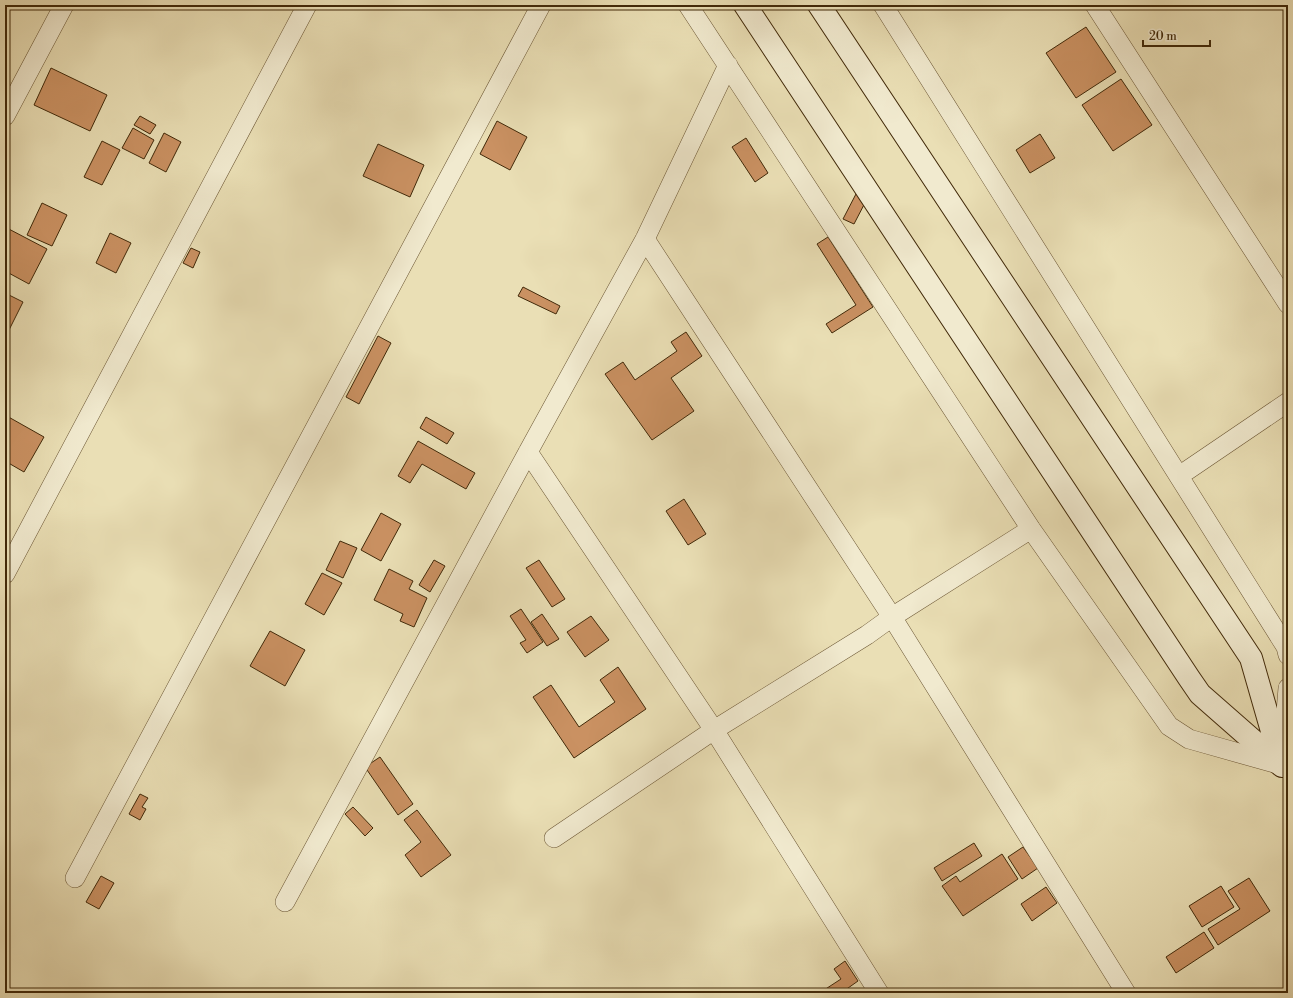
<svg xmlns="http://www.w3.org/2000/svg" width="1293" height="998" font-family="'Libre Bodoni',serif">
<style>
.building{fill:#ca9162;stroke:#412909}
.lines{fill:none;stroke-linecap:round;stroke-linejoin:round}
.street-casing{stroke:#6b5634;stroke-width:20}
.secondary-casing{stroke:#412909;stroke-width:24}
.street{stroke:#f1eacf;stroke-width:19}
.secondary{stroke:#f1eacf;stroke-width:22}
</style>
<rect width="100%" height="100%" fill="#eadfb5"/>
<filter id="stains"><feTurbulence type="fractalNoise" baseFrequency=".005" numOctaves="4"/><feColorMatrix values="0 0 0 0 .2 0 0 0 0 .09 0 0 0 0 .02 0 0 0 .5 -.17"/></filter>
<radialGradient id="worn" r=".72"><stop offset=".6" stop-color="#630" stop-opacity="0"/><stop offset="1" stop-color="#630" stop-opacity=".3"/></radialGradient>
<path class="building" d="M 1086,27 L 1116,72 L 1076,98 L 1046,53 Z
M 51,68 L 107,95 L 90,131 L 34,105 Z
M 1121,79 L 1152,125 L 1113,151 L 1082,105 Z
M 140,116 L 156,125 L 150,134 L 134,125 Z
M 497,121 L 527,137 L 510,170 L 480,154 Z
M 133,128 L 154,140 L 144,159 L 122,148 Z
M 164,133 L 181,142 L 166,172 L 149,163 Z
M 1040,134 L 1055,158 L 1030,173 L 1016,150 Z
M 746,138 L 768,173 L 755,182 L 732,147 Z
M 102,141 L 120,150 L 102,185 L 84,177 Z
M 378,144 L 424,165 L 410,197 L 363,176 Z
M 857,192 L 868,197 L 854,224 L 843,219 Z
M 42,203 L 67,215 L 52,246 L 27,235 Z
M 5,227 L 47,249 L 29,284 L 5,271 Z
M 110,233 L 131,243 L 116,273 L 96,263 Z
M 828,237 L 873,307 L 832,333 L 826,324 L 856,305 L 817,244 Z
M 191,248 L 200,252 L 193,268 L 183,263 Z
M 523,287 L 560,306 L 556,314 L 518,296 Z
M 5,293 L 23,302 L 5,338 Z
M 686,332 L 702,356 L 671,378 L 694,411 L 652,440 L 605,374 L 623,362 L 635,380 L 677,351 L 671,342 Z
M 378,336 L 391,343 L 359,404 L 346,397 Z
M 5,415 L 44,437 L 24,472 L 5,461 Z
M 426,417 L 454,433 L 447,444 L 420,428 Z
M 418,441 L 475,473 L 466,489 L 422,464 L 410,483 L 398,476 Z
M 684,499 L 706,534 L 688,545 L 666,511 Z
M 381,513 L 401,524 L 381,561 L 361,550 Z
M 340,541 L 357,548 L 343,578 L 326,570 Z
M 434,560 L 445,566 L 430,592 L 419,585 Z
M 539,560 L 565,599 L 552,607 L 526,568 Z
M 389,569 L 413,581 L 409,589 L 427,598 L 414,627 L 400,621 L 403,614 L 374,600 Z
M 322,573 L 342,583 L 324,615 L 305,604 Z
M 521,609 L 543,642 L 527,653 L 520,643 L 526,640 L 510,616 Z
M 542,614 L 559,639 L 547,646 L 531,622 Z
M 591,616 L 609,640 L 585,657 L 567,632 Z
M 270,631 L 305,650 L 285,686 L 250,666 Z
M 618,667 L 646,709 L 574,758 L 533,697 L 551,685 L 579,727 L 615,702 L 600,680 Z
M 380,757 L 413,804 L 398,815 L 365,767 Z
M 140,794 L 148,798 L 142,807 L 146,809 L 140,820 L 129,814 Z
M 353,807 L 373,828 L 365,836 L 345,814 Z
M 417,810 L 451,855 L 421,877 L 405,855 L 421,842 L 404,820 Z
M 974,843 L 982,856 L 942,881 L 934,868 Z
M 1023,847 L 1038,868 L 1022,879 L 1008,857 Z
M 1002,854 L 1018,879 L 963,916 L 942,886 L 956,876 L 960,882 Z
M 101,876 L 114,883 L 99,909 L 86,902 Z
M 1249,878 L 1270,911 L 1218,945 L 1208,929 L 1240,909 L 1228,891 Z
M 1221,886 L 1234,907 L 1202,927 L 1189,906 Z
M 1046,887 L 1057,903 L 1032,921 L 1021,904 Z
M 1204,932 L 1214,948 L 1176,973 L 1166,957 Z
M 845,961 L 858,981 L 841,993 L 822,993 L 821,992 L 841,979 L 834,969 Z"/>
<g class="lines">
<defs>
<path id="street" d="M 688,5 L 1031,529 L 1169,726 L 1189,739 L 1281,765
M 883,5 L 1286,647 L 1288,655
M 1095,5 L 1288,304
M 5,116 L 64,5
M 645,239 L 892,617 L 1126,993
M 528,452 L 714,730 L 879,993
M 1179,476 L 1288,402
M 5,574 L 307,5
M 1282,760 L 1288,688
M 554,838 L 714,730 L 867,635 L 892,617 L 1031,529
M 75,878 L 541,5
M 285,902 L 528,452 L 645,239 L 728,65"/>
<path id="secondary" d="M 745,5 L 1189,678 L 1200,694 L 1282,766
M 819,5 L 1251,658 L 1282,766"/>
</defs>
<use href="#street" class="street-casing"/>
<use href="#secondary" class="secondary-casing"/>
<use href="#street" class="street"/>
<use href="#secondary" class="secondary"/>
</g>
<rect width="1293" height="998" fill="none" stroke="#eadfb5" stroke-width="20"/>
<rect x="6" y="6" width="1281" height="986" fill="none" stroke="#412909" stroke-width="2"/>
<rect x="10" y="10" width="1273" height="978" fill="none" stroke="#412909"/>
<path d="M1143 40v6h67v-6" fill="none" stroke="#412909" stroke-width="2"/>
<text x="1149" y="40" font-size="12" fill="#412909" stroke="#f1eacf" stroke-width="3" paint-order="stroke">20 m</text>
<rect width="100%" height="100%" filter="url(#stains)"/>
<rect width="100%" height="100%" fill="url(#worn)"/>
</svg>
